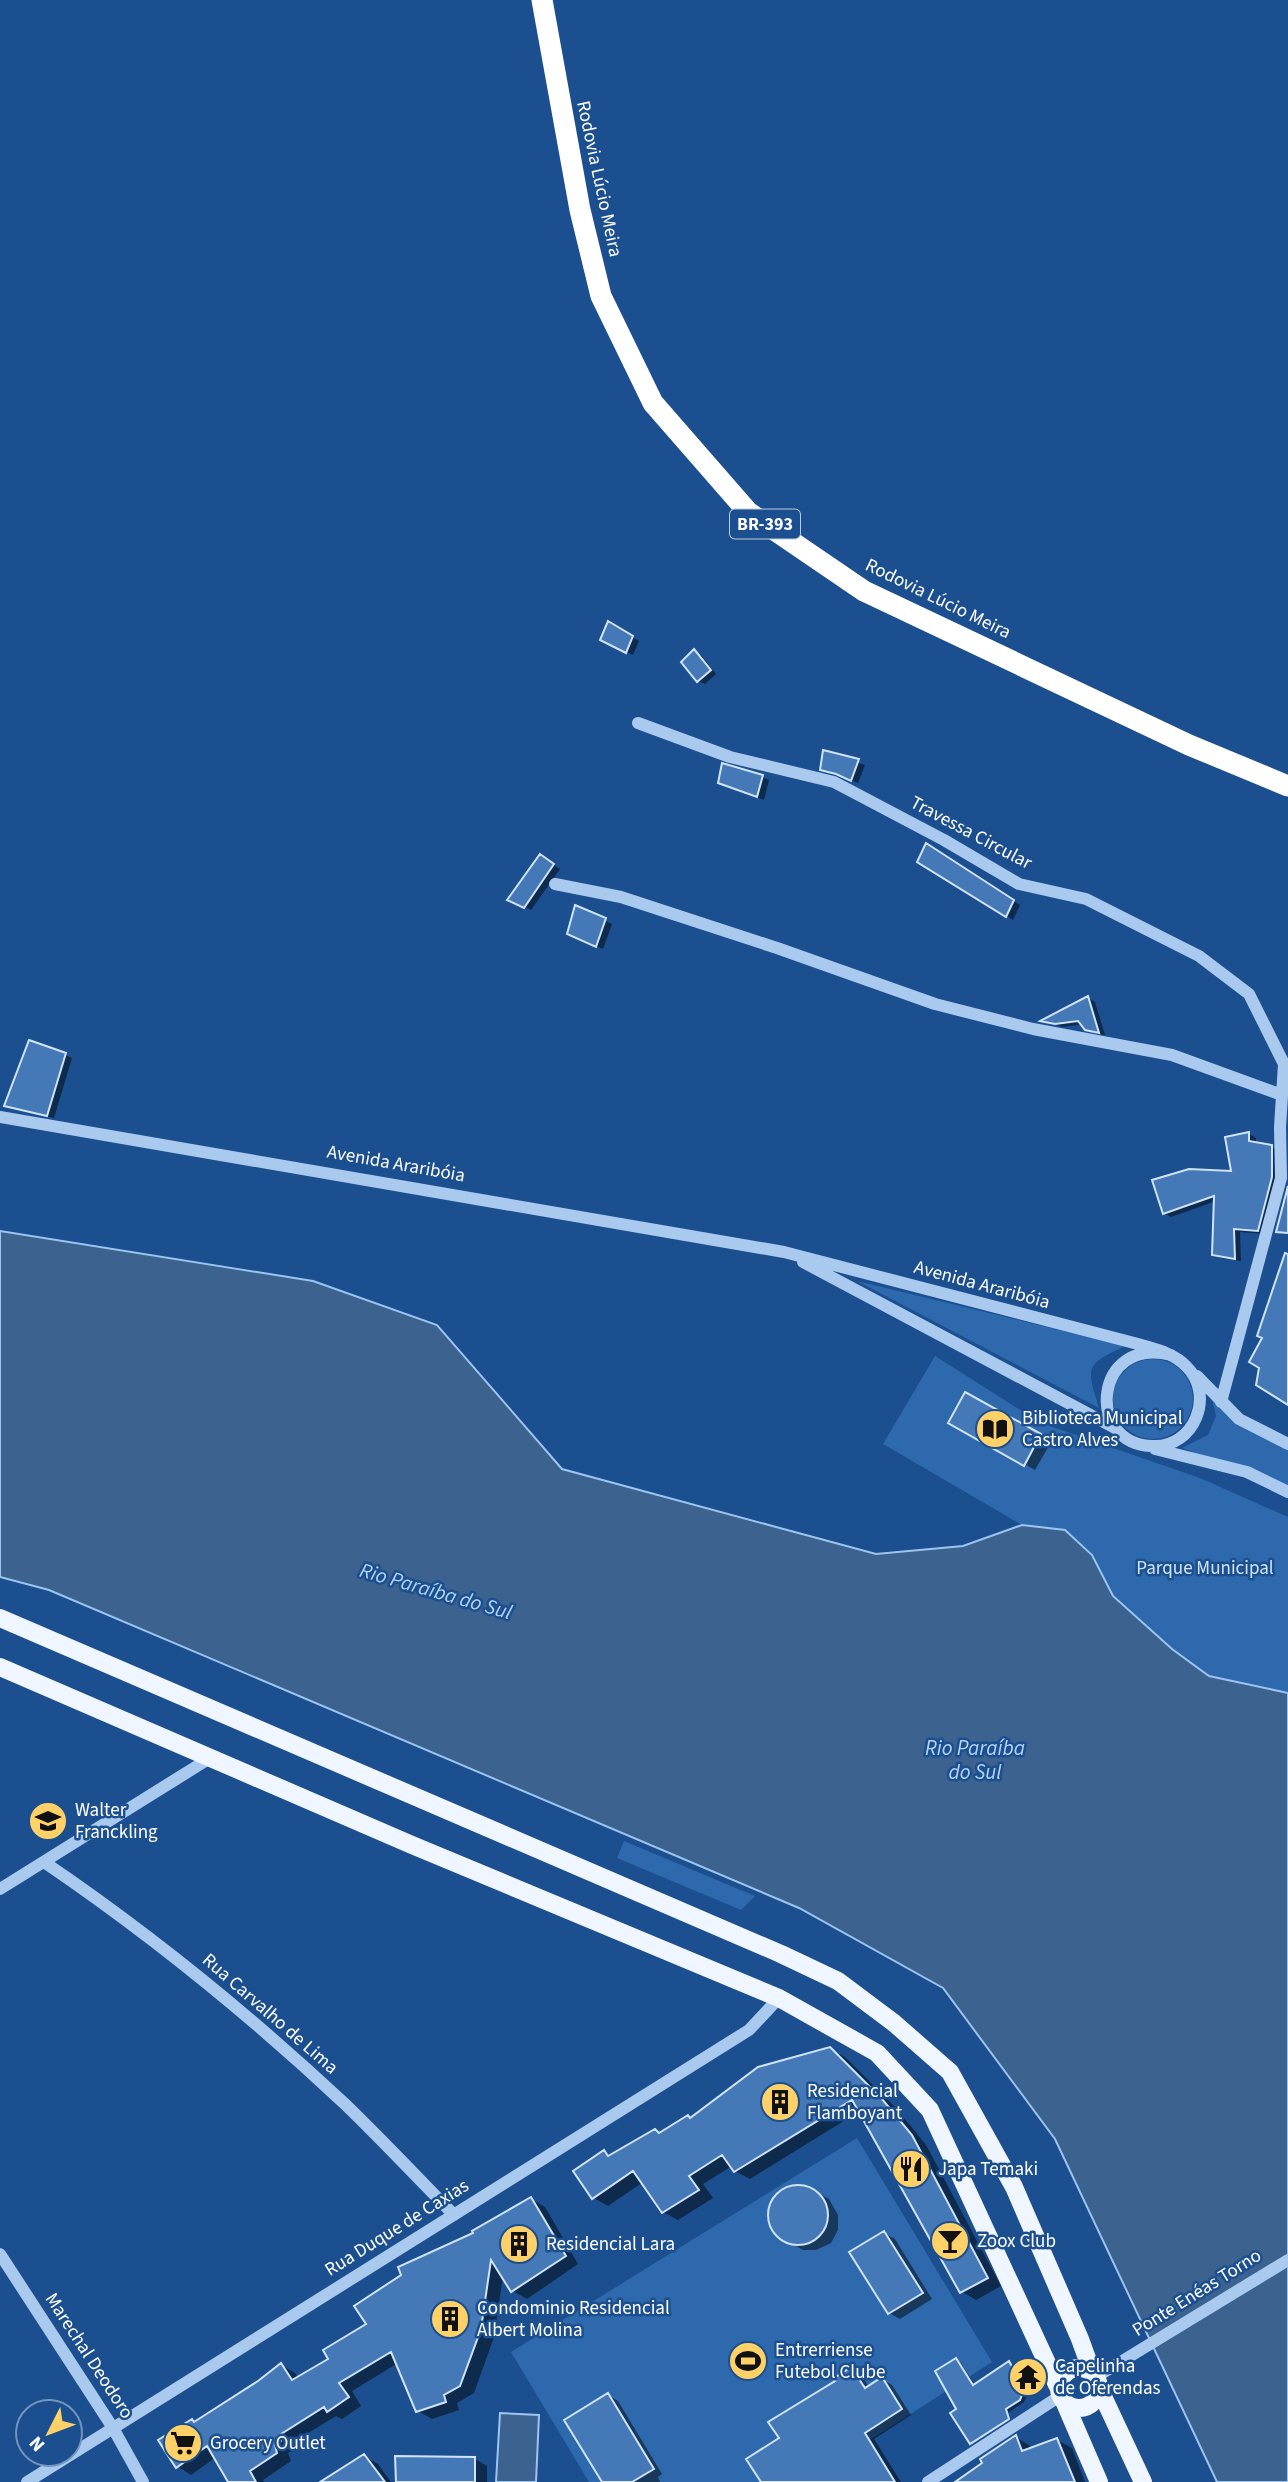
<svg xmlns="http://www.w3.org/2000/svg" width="1288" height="2482" font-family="'Source Sans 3',sans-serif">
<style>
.green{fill:#2e69ad}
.water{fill:#3c6290;stroke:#9cc4f0;stroke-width:2}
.shadow{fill:#0007}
.building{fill:#4478b7;stroke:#cfe3fa;stroke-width:2}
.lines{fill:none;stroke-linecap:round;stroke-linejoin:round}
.minor{stroke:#a9c9ee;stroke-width:12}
.major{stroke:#f0f6ff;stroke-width:18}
.highway{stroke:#fff;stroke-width:21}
.labels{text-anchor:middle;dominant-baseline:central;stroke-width:5;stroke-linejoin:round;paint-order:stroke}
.shield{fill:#1b4f8f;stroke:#bbcadd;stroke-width:2}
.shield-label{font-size:18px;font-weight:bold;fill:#fff}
.street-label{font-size:19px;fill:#fff;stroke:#1b4f8f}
.poi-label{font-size:19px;fill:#fff;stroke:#1b4f8f;text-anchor:start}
.park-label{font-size:19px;fill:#cfe3fa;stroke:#1b4f8f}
.water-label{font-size:21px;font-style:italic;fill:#b5d3f5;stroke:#1b4f8f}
</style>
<rect width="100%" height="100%" fill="#1b4f8f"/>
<path class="green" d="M 857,1281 L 1125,1346 C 1085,1365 1086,1366 1099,1408 Z
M 935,1356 L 1041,1423 L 1200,1478 L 1288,1517 L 1288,1693 L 1209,1676 L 1172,1649 L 1113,1596 L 1092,1555 L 1065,1530 L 1022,1525 L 883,1444 Z
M1113 1399a40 40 0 1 1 80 0a40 40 0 1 1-80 0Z
M 1211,1395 L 1288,1448 L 1288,1487 L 1182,1448 L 1208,1435 L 1216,1416 Z
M 624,1841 L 755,1896 L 741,1910 L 617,1858 Z
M 857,2138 L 992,2362 L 804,2482 L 589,2482 L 511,2352 Z"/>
<path class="water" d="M 0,1231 L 313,1281 L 437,1325 L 562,1469 L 876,1554 L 963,1546 L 1022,1525 L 1065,1530 L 1092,1555 L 1113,1596 L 1172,1649 L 1209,1676 L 1288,1693 L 1288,2482 L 1217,2482 L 1055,2139 L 943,1988 L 799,1908 L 49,1590 L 0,1577 Z
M 500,2413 L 539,2415 L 536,2482 L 496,2482 Z"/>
<path class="shadow" d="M 609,624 L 639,641 L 633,655 L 609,643 Z
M 694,651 L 701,655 L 716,674 L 705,684 L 698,681 Z
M 824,752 L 865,765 L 858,783 L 821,769 Z
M 762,777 L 769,780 L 764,800 L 727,786 Z
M 927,846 L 1020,905 L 1013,920 L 919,861 Z
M 547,860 L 560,869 L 531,910 L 510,899 Z
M 576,907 L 612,924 L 603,949 L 576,937 Z
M 1088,998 L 1095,1002 L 1105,1035 L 1094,1033 L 1083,1024 L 1063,1027 L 1043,1021 Z
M 65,1055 L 72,1058 L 54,1118 L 13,1109 L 7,1105 Z
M 1249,1134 L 1256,1138 L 1256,1144 L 1271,1147 L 1278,1151 L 1279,1181 L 1265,1234 L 1240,1232 L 1241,1261 L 1221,1258 L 1214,1254 L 1216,1201 L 1171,1217 L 1164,1213 L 1233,1173 Z
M 966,1394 L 1051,1442 L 1035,1470 L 951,1423 Z
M 830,2049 L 845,2057 L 897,2109 L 926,2145 L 1001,2286 L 976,2300 L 961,2291 L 860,2111 L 750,2179 L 735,2171 L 732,2166 L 703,2184 L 713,2198 L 678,2220 L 663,2212 L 643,2182 L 608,2206 L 594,2198 L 604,2152 L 612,2156 L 661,2134 L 688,2117 L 692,2119 Z
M 790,2186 L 805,2186 L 829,2199 L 838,2215 L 838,2230 L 831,2243 L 816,2250 L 803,2250 L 777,2235 L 771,2222 L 770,2207 L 778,2193 Z
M 531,2199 L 545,2207 L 578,2264 L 527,2299 L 513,2291 L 503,2276 L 494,2337 L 474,2393 L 457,2403 L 459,2410 L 432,2419 L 418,2411 L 398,2363 L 352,2391 L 361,2406 L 342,2419 L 336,2416 L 290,2444 L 294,2449 L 288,2453 L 291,2461 L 263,2480 L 264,2482 L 227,2482 L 229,2481 L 216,2457 L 191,2475 L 177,2466 L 192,2421 L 196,2423 L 259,2382 L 281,2365 L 295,2373 L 298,2378 L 331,2359 L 476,2234 Z
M 884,2233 L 895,2239 L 932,2299 L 900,2319 L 889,2313 Z
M 957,2360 L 961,2363 L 975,2385 L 1009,2363 L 1014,2365 L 1029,2392 L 1024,2402 L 971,2438 L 959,2409 Z
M 851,2370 L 862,2376 L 869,2387 L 882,2379 L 892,2385 L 911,2415 L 874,2439 L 901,2482 L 763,2482 L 781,2438 Z
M 608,2395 L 618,2401 L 662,2474 L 658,2477 L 660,2482 L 604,2482 Z
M 1016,2437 L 1030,2446 L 1031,2449 L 1057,2440 L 1072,2448 L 1085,2482 L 959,2482 Z
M 364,2456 L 378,2464 L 391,2482 L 324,2482 Z
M 475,2459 L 487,2466 L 487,2482 L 398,2482 Z"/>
<path class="building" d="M 608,621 L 633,636 L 626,653 L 600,640 Z
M 694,649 L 711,670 L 697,682 L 681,662 Z
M 823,750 L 859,759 L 851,781 L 836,774 L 820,770 Z
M 722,763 L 763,775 L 757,797 L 718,783 Z
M 926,843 L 1014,900 L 1006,917 L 917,862 Z
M 540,854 L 554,864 L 524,908 L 507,900 Z
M 575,905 L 606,918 L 596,947 L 567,934 Z
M 1088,996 L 1099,1033 L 1085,1030 L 1078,1021 L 1055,1024 L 1040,1021 Z
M 29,1040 L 66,1053 L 47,1116 L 4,1106 Z
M 1249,1132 L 1249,1141 L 1272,1145 L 1272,1177 L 1258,1231 L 1234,1229 L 1235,1259 L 1212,1255 L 1214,1196 L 1163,1214 L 1152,1180 L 1189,1169 L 1231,1171 L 1225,1137 Z
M 1288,1186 L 1288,1233 L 1276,1232 Z
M 1285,1253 L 1288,1254 L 1288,1405 L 1256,1385 L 1259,1368 L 1249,1362 L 1262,1338 L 1257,1336 Z
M 965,1392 L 1041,1434 L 1024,1466 L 948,1423 Z
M 830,2047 L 882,2099 L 912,2135 L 988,2278 L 960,2293 L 852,2100 L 734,2172 L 722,2155 L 689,2176 L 699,2190 L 662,2213 L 633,2171 L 592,2199 L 573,2171 L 604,2150 L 608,2156 L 655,2129 L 659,2133 L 688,2115 L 690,2118 L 758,2067 Z
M768 2215a30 30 0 1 1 60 0a30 30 0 1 1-60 0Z
M 531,2197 L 566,2256 L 511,2292 L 491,2260 L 481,2329 L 460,2386 L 444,2395 L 446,2402 L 416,2412 L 391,2352 L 339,2383 L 349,2397 L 327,2412 L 324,2407 L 278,2436 L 281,2441 L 275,2445 L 277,2453 L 250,2471 L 256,2482 L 228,2482 L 207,2446 L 176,2468 L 158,2440 L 192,2419 L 194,2422 L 258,2381 L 281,2363 L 292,2380 L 328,2359 L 323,2350 L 366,2324 L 354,2306 L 401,2275 L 398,2267 L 473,2233 L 472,2231 Z
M 884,2231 L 923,2293 L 888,2314 L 849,2252 Z
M 956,2358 L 973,2385 L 1009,2361 L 1024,2389 L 1020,2400 L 1006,2409 L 1009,2419 L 970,2444 L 950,2413 L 956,2409 L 935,2371 Z
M 851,2367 L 865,2388 L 882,2377 L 902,2409 L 865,2433 L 895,2482 L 761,2482 L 746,2459 L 779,2438 L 768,2422 L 835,2381 L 833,2379 Z
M 608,2393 L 654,2469 L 632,2482 L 602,2482 L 564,2420 Z
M 1016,2435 L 1022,2451 L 1057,2438 L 1075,2482 L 955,2482 L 982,2463 L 980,2459 Z
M 364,2454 L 385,2482 L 320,2482 Z
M 395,2456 L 475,2457 L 475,2482 L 396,2482 Z"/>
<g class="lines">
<path class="minor" d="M 638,723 L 730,757 L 834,782 L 944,840 L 1019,884 L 1086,899 L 1199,956 L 1249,994 L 1284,1064 L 1280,1127 L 1281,1178 L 1221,1402
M 555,884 L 621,897 L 777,948 L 935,1004 L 1033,1029 L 1172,1055 L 1282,1095
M 0,1117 L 784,1252 L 1138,1344 C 1154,1349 1174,1353 1186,1366 C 1216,1395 1194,1448 1153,1446 C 1084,1445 1094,1335 1171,1355
M 803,1262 L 1115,1428
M 1197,1376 L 1239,1419 L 1288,1444
M 1155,1449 L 1247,1472 L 1288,1492
M 44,1862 C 150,1934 252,2017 346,2105 C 383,2141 418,2178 454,2215
M 0,1889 L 210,1758
M 0,2254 L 113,2428 L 143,2482
M 1096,2377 L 1288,2260
M 27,2482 L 749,2030 L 779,1998
M 928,2482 L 1060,2396"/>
<path class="major" d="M 0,1618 L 781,1954 L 838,1981 L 894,2023 L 950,2072 L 1014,2187 L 1080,2339 L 1092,2372
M 0,1667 L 412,1845 L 779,1998 L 877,2053 L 930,2110 L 1059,2389
M1059 2388a20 20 0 1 1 40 0a20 20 0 1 1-40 0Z
M 1100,2390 L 1143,2482
M 1064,2401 L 1099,2482"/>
<path class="highway" d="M 542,0 L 580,210 L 601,296 L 653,403 L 748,512 L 864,591 L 1189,745 L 1288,786"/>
</g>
<defs>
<symbol id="library-disc" viewBox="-11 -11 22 22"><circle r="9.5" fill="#ffd166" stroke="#1b4f8f"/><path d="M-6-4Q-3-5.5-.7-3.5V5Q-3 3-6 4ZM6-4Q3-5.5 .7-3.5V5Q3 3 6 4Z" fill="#111"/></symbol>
<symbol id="university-disc" viewBox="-11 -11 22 22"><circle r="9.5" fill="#ffd166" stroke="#1b4f8f"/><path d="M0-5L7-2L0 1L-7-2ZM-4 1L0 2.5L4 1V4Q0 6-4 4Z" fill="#111"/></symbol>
<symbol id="building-disc" viewBox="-11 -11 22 22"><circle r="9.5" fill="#ffd166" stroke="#1b4f8f"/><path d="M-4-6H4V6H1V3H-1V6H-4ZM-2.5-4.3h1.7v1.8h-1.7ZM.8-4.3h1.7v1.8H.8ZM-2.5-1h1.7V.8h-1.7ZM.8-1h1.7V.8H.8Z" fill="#111"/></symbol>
<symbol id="restaurant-disc" viewBox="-11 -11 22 22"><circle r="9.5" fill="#ffd166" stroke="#1b4f8f"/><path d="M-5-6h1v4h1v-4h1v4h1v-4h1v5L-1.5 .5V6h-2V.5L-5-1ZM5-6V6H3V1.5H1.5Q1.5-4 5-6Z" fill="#111"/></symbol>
<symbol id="bar-disc" viewBox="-11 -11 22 22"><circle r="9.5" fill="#ffd166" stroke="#1b4f8f"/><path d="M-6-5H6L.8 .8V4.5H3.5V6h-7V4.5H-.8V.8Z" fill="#111"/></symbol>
<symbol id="stadium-disc" viewBox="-11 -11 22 22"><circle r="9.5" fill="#ffd166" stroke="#1b4f8f"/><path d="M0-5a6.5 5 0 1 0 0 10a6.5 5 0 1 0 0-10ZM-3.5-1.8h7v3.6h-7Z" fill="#111"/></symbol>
<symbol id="temple-disc" viewBox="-11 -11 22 22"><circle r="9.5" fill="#ffd166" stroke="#1b4f8f"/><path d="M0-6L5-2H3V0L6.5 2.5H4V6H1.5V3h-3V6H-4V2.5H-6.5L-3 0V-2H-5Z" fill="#111"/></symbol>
<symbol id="supermarket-disc" viewBox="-11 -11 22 22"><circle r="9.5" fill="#ffd166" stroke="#1b4f8f"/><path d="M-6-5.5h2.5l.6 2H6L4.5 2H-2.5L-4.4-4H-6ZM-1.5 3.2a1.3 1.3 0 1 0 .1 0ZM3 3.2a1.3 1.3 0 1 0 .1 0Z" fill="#111"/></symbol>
</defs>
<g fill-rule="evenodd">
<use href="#library-disc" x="973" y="1407" width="44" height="44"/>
<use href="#university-disc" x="26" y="1799" width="44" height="44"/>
<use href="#building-disc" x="758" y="2080" width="44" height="44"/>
<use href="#restaurant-disc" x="889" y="2147" width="44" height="44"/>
<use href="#bar-disc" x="928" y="2219" width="44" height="44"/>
<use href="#building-disc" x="497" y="2222" width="44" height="44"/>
<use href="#building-disc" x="428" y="2297" width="44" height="44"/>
<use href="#stadium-disc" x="726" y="2339" width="44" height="44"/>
<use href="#temple-disc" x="1006" y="2355" width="44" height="44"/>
<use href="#supermarket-disc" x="161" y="2421" width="44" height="44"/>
</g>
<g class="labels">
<rect class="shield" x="730" y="509.5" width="70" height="29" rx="5"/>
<g class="shield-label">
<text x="765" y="524">BR-393</text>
</g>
<g class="street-label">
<text transform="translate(599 179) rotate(78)">Rodovia Lúcio Meira</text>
<text transform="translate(938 599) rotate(26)">Rodovia Lúcio Meira</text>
<text transform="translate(971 833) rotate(28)">Travessa Circular</text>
<text transform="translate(396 1164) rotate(10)">Avenida Araribóia</text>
<text transform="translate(982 1285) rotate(15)">Avenida Araribóia</text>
<text transform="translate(270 2014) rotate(41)">Rua Carvalho de Lima</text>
<text transform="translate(397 2228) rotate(-32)">Rua Duque de Caxias</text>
<text transform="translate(1197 2293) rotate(-32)">Ponte Enéas Torno</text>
<text transform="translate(89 2356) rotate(57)">Marechal Deodoro</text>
</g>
<g class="poi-label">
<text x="1022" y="1418">Biblioteca Municipal<tspan x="1022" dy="22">Castro Alves</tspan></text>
<text x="75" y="1810">Walter<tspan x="75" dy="22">Franckling</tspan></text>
<text x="807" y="2091">Residencial<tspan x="807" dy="22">Flamboyant</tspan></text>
<text x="938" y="2169">Japa Temaki</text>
<text x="977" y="2241">Zoox Club</text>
<text x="546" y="2244">Residencial Lara</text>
<text x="477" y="2308">Condominio Residencial<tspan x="477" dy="22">Albert Molina</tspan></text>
<text x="775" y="2350">Entrerriense<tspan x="775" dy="22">Futebol Clube</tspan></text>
<text x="1055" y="2366">Capelinha<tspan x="1055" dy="22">de Oferendas</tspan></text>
<text x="210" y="2443">Grocery Outlet</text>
</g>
<g class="park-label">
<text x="1205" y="1568">Parque Municipal</text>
</g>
<g class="water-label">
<text transform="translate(436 1591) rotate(16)">Rio Paraíba do Sul</text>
<text x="975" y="1748">Rio Paraíba<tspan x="975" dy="24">do Sul</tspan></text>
</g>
</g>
<g transform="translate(49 2433) rotate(228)"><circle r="33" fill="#1b4f8f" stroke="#7695bc" stroke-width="2"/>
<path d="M0-5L12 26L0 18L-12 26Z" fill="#ffd166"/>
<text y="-10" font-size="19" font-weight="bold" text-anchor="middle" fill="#ffffff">N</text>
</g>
</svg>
